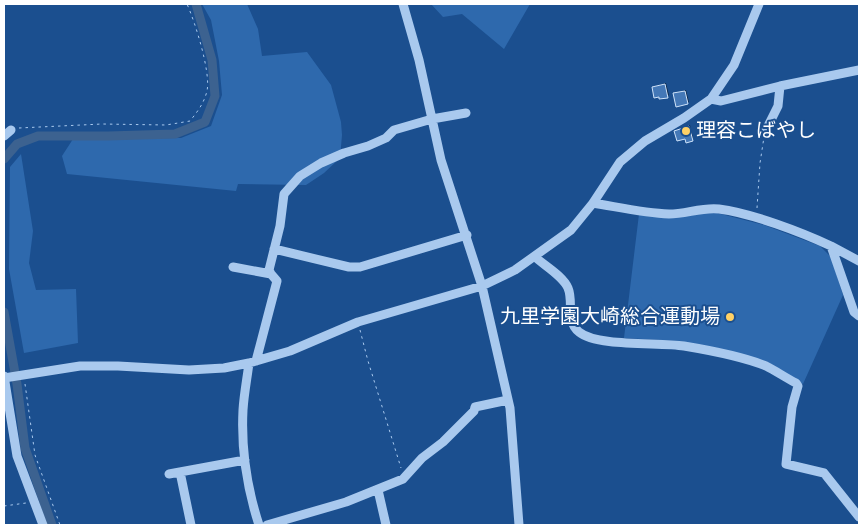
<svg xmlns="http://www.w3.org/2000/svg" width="863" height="529" font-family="'Alegreya Sans','Noto Sans JP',sans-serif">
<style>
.green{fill:#2e69ad}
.shadow{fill:#0007}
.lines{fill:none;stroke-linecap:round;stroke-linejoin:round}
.canal{stroke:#3c6290;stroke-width:9}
.building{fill:#4478b7;stroke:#cfe3fa}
.path{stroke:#a9c9ee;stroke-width:1;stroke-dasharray:2.5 4;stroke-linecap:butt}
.minor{stroke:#a9c9ee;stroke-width:9}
.poi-dot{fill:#ffd166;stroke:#1b4f8f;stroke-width:2}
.labels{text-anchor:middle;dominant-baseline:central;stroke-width:4;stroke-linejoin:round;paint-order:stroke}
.poi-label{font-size:20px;fill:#fff;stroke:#1b4f8f;text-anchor:start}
</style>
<rect width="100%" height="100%" fill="#1b4f8f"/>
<path class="green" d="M 202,4 L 247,4 L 258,29 L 262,56 L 307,52 L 331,85 L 341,122 L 342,135 L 340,158 L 324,173 L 306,185 L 238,184 L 236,191 L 67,174 L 62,156 L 73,139 L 181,138 L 211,126 L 222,95 L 219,61 L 211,20 Z
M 431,4 L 530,4 L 504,49 L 462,14 L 443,17 Z
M 21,154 L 33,231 L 29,263 L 36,290 L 76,289 L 78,343 L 24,353 L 9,269 L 10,167 Z
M 717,213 L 764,225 L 820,246 L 831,257 L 843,295 L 803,384 L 768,362 L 680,341 L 624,338 L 639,214 Z"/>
<path class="shadow" d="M 666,83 L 669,95 L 667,96 L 653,87 Z
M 686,90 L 689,102 L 687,103 L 674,94 Z
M 690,125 L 693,138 L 692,140 L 675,132 Z"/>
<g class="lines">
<path class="canal" d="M 4,159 L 17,144 L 38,136 L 108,136 L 175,134 L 205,122 L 215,96 L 212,60 L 196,4
M 4,312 L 17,384 L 25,448 L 52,525"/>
</g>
<path class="building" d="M 665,84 L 668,98 L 659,99 L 659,97 L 654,98 L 652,87 Z
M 685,91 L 688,104 L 676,107 L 673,93 Z
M 689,126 L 693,141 L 686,143 L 685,139 L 677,141 L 674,131 Z"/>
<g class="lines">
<path class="path" d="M 19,128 L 102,124 L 166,125 L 190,121 C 198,111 204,103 207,91 C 211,72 195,22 187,4
M 757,208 L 760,163 L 764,137
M 360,330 L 368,361 L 401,468
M 25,384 L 35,455 L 60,525
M 4,506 L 26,503"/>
<path class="minor" d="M 403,4 L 419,60 L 441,160 L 482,286 L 510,408 L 519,525
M 711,99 L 721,101 L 780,86 L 859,70
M 766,130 L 778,106 L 780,86
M 4,136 L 11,130
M 593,203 C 618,207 644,213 669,214 C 686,214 702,207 719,209 C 751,213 801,232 831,246 L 854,312 L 859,316
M 831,246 L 859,261
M 274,249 L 349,267 L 360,267 L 467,235
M 535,257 C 545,266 563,276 568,288 C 574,302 565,321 579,332 C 597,347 659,342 684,346 C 708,350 744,357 766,366 C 776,371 786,378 796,383 L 798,386 L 792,407 L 786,464 L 824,473 L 859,517
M 233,267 L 271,274 L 277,281 L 256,361
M 271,274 L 269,270 L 280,226 L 284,194 L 300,176 L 321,163 L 344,153 L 368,146 L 386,138 L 394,130 L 432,119 L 466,113
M 249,363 C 247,379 244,394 243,410 C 241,449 247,488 259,525
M 4,376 L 17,456 L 43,525
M 4,378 L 80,366 L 118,366 L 189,370 L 224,368 L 249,363 L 290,351 L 358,322 L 482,286 L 515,270 L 571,230 L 593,203 L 620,162 L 645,141 L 684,118 L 711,99 L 734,65 L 759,4
M 180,472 L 191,525
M 169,474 L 245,460
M 378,490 L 386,525
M 267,525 L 346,502 L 403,479 L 422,458 L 443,442 L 474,411 L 475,407 L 508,400"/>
</g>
<g class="poi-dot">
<circle cx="686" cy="131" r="5"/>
<circle cx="730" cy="317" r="5"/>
</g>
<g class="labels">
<g class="poi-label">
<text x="696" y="131">理容こばやし</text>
<text x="720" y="317" text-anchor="end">九里学園大崎総合運動場</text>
</g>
</g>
<rect width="863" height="529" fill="none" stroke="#ffffff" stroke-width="10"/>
</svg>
